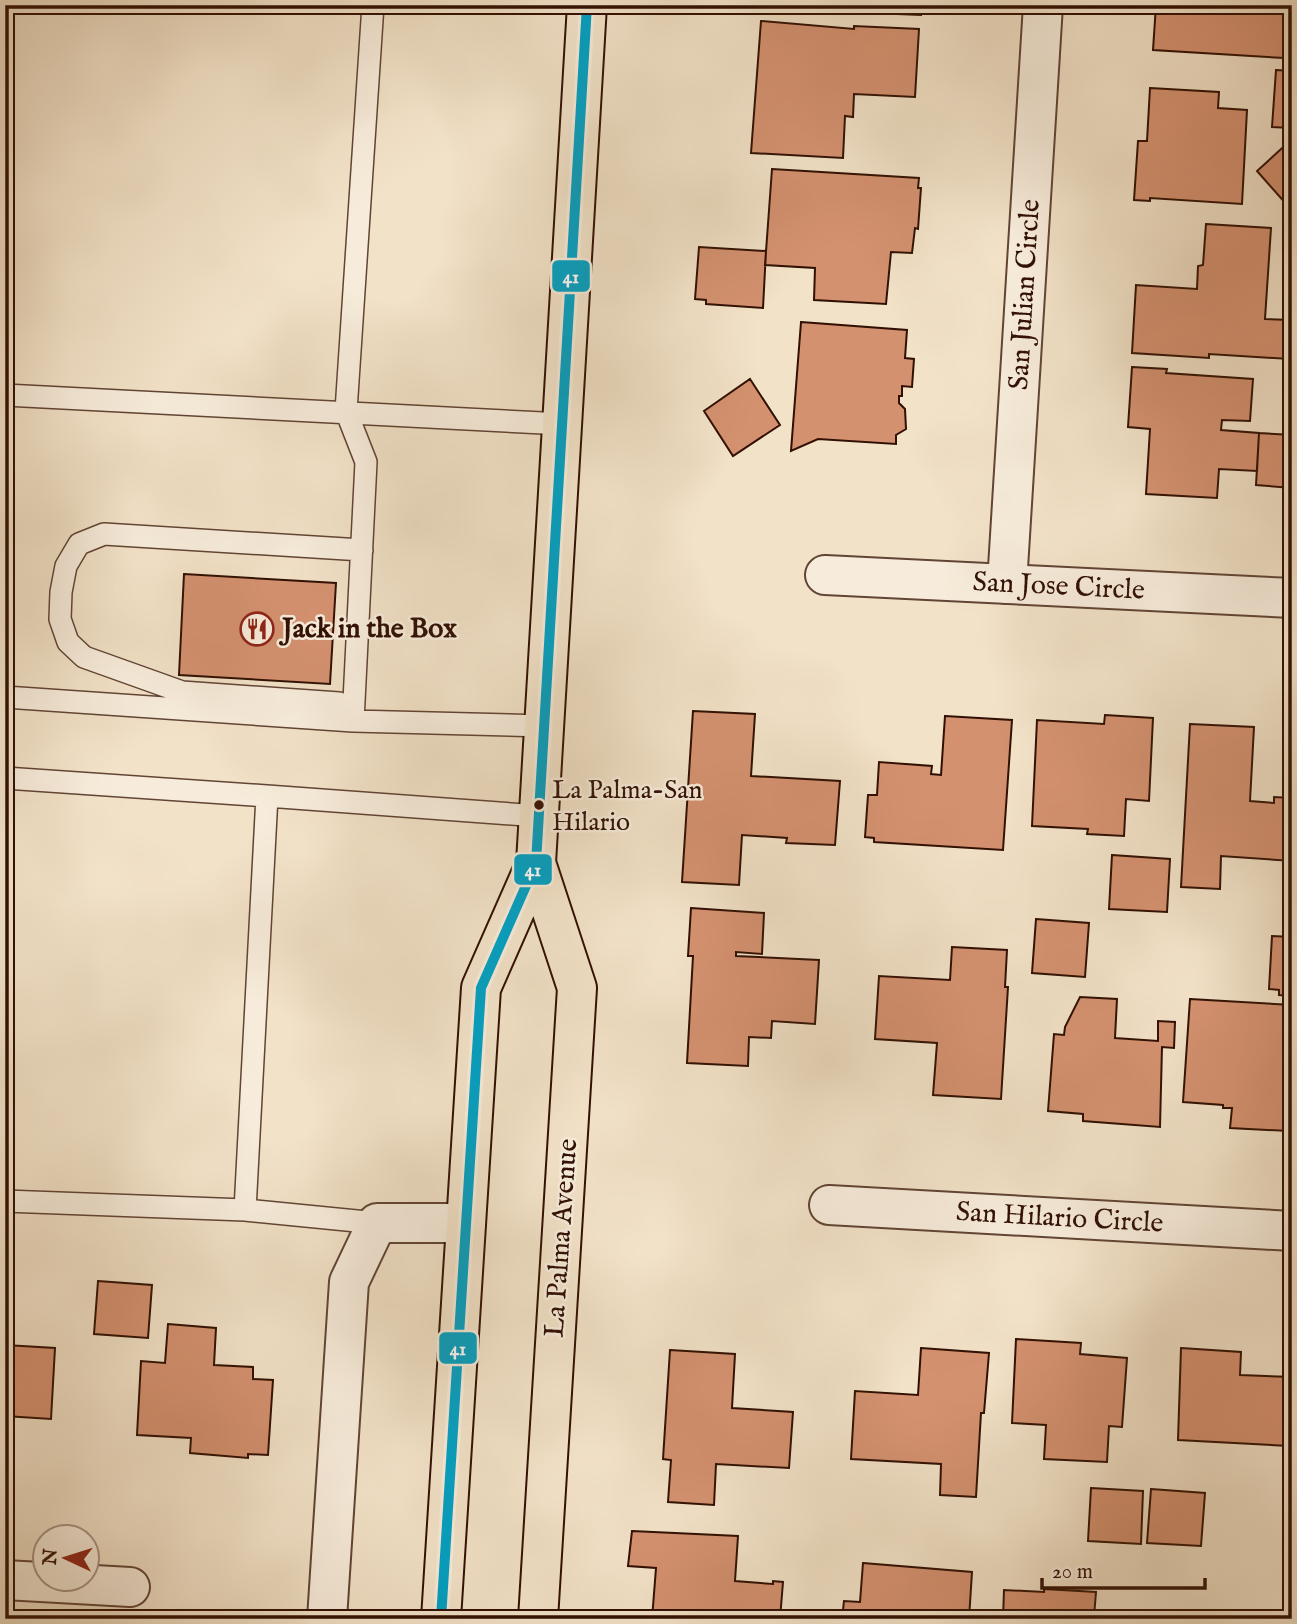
<svg xmlns="http://www.w3.org/2000/svg" width="1297" height="1624" font-family="'IM FELL English',serif">
<style>
.building{fill:#d49170;stroke:#311003;stroke-width:2}
.lines{fill:none;stroke-linecap:round;stroke-linejoin:round}
.service-casing{stroke:#614434;stroke-width:24}
.minor-casing{stroke:#614434;stroke-width:42}
.primary-casing{stroke:#311003;stroke-width:42}
.service{stroke:#f7ecdb;stroke-width:21}
.minor{stroke:#f7ecdb;stroke-width:38}
.primary{stroke:#f2e2c8;stroke-width:38}
.bus-1-casing{stroke:#f7ecdb;stroke-width:16}
.bus-1{stroke:#02a1c4;stroke-width:10}
.bus-dot{fill:#311003;stroke:#f7ecdb;stroke-width:2.5}
.labels{text-anchor:middle;dominant-baseline:central;stroke-width:5;stroke-linejoin:round;paint-order:stroke}
.bus-label{font-size:26px;fill:#311003;stroke:#f7ecdb;text-anchor:start}
.street-label{font-size:28px;fill:#311003;stroke:#f7ecdb}
.poi-label{font-size:28px;font-weight:bold;fill:#311003;stroke:#f7ecdb;text-anchor:start}
.line-badge{stroke:#f7ecdb;stroke-width:2.5}
.badge-label{font-size:19px;text-anchor:middle;font-weight:bold;fill:#fff}
</style>
<rect width="100%" height="100%" fill="#f2e2c8"/>
<filter id="stains"><feTurbulence type="fractalNoise" baseFrequency=".00286" numOctaves="4"/><feColorMatrix values="0 0 0 0 .2 0 0 0 0 .09 0 0 0 0 .02 0 0 0 .5 -.17"/></filter>
<radialGradient id="worn" r=".72"><stop offset=".6" stop-color="#630" stop-opacity="0"/><stop offset="1" stop-color="#630" stop-opacity=".3"/></radialGradient>
<path class="building" d="M 804,5 L 922,5 L 921,15 L 872,13 L 873,9 Z
M 1156,5 L 1292,5 L 1292,68 L 1284,68 L 1284,58 L 1153,50 Z
M 761,21 L 854,29 L 854,26 L 919,29 L 915,97 L 854,94 L 853,117 L 845,116 L 843,158 L 751,153 Z
M 1276,70 L 1292,71 L 1292,128 L 1272,127 Z
M 1150,88 L 1219,92 L 1218,108 L 1247,110 L 1242,204 L 1150,198 L 1150,201 L 1134,200 L 1138,141 L 1147,141 Z
M 1292,139 L 1292,202 L 1288,206 L 1257,171 Z
M 772,169 L 919,178 L 918,188 L 921,188 L 918,229 L 915,228 L 912,253 L 891,252 L 886,304 L 814,300 L 815,268 L 765,265 Z
M 1206,224 L 1271,228 L 1265,319 L 1291,320 L 1289,359 L 1209,354 L 1209,358 L 1132,353 L 1136,285 L 1197,289 L 1198,266 L 1203,265 Z
M 699,247 L 766,251 L 763,308 L 706,304 L 706,300 L 695,299 Z
M 801,322 L 907,330 L 905,358 L 914,359 L 912,387 L 902,386 L 902,396 L 899,396 L 899,403 L 905,409 L 906,429 L 896,435 L 896,444 L 818,439 L 791,451 Z
M 1132,367 L 1167,369 L 1166,373 L 1253,379 L 1250,421 L 1222,420 L 1221,430 L 1259,433 L 1257,471 L 1219,469 L 1217,498 L 1146,494 L 1150,429 L 1128,427 Z
M 750,379 L 780,425 L 733,456 L 704,411 Z
M 1259,433 L 1292,435 L 1292,488 L 1256,485 Z
M 184,574 L 336,583 L 330,684 L 179,675 Z
M 693,711 L 755,714 L 751,776 L 840,781 L 835,845 L 786,843 L 787,838 L 742,835 L 739,885 L 682,882 Z
M 1105,715 L 1153,718 L 1149,801 L 1126,799 L 1124,836 L 1087,834 L 1088,829 L 1032,826 L 1037,720 L 1104,724 Z
M 945,716 L 1012,720 L 1003,850 L 874,842 L 874,838 L 865,837 L 868,795 L 877,795 L 879,762 L 932,766 L 931,774 L 941,775 Z
M 1190,724 L 1254,727 L 1250,801 L 1274,803 L 1274,797 L 1292,798 L 1292,861 L 1221,856 L 1220,889 L 1181,887 Z
M 1112,855 L 1170,859 L 1167,912 L 1109,909 Z
M 691,908 L 764,913 L 762,954 L 736,952 L 736,956 L 819,960 L 815,1024 L 772,1021 L 771,1038 L 749,1037 L 748,1066 L 687,1063 L 693,956 L 688,956 Z
M 1036,919 L 1089,923 L 1085,977 L 1032,973 Z
M 1272,936 L 1292,937 L 1292,996 L 1279,995 L 1279,990 L 1269,989 Z
M 952,947 L 1007,950 L 1005,987 L 1008,987 L 1001,1099 L 933,1095 L 937,1043 L 875,1039 L 879,976 L 950,980 Z
M 1080,997 L 1117,999 L 1115,1038 L 1158,1041 L 1158,1021 L 1175,1022 L 1174,1048 L 1162,1047 L 1160,1127 L 1083,1121 L 1083,1114 L 1048,1111 L 1054,1034 L 1064,1035 L 1065,1027 Z
M 1190,999 L 1292,1005 L 1289,1047 L 1292,1048 L 1292,1083 L 1289,1131 L 1230,1128 L 1232,1108 L 1223,1108 L 1223,1105 L 1183,1102 Z
M 98,1281 L 152,1285 L 148,1338 L 94,1334 Z
M 168,1324 L 216,1328 L 214,1365 L 253,1367 L 253,1379 L 273,1380 L 268,1455 L 248,1454 L 248,1458 L 190,1453 L 191,1438 L 137,1435 L 141,1361 L 165,1363 Z
M 1016,1339 L 1081,1343 L 1080,1354 L 1127,1358 L 1122,1427 L 1109,1426 L 1107,1462 L 1044,1459 L 1046,1425 L 1012,1423 Z
M 5,1345 L 55,1348 L 51,1419 L 5,1416 Z
M 921,1348 L 989,1353 L 984,1413 L 981,1413 L 976,1497 L 940,1495 L 941,1464 L 851,1459 L 855,1391 L 918,1395 Z
M 1181,1348 L 1241,1352 L 1240,1375 L 1292,1377 L 1289,1446 L 1178,1440 Z
M 670,1350 L 735,1354 L 732,1408 L 793,1412 L 789,1468 L 716,1464 L 714,1505 L 668,1502 L 671,1460 L 663,1459 Z
M 1091,1488 L 1143,1491 L 1141,1544 L 1088,1541 Z
M 1151,1489 L 1205,1493 L 1201,1546 L 1147,1543 Z
M 632,1531 L 738,1536 L 735,1581 L 773,1584 L 773,1581 L 783,1582 L 780,1619 L 652,1619 L 656,1568 L 628,1566 Z
M 863,1563 L 972,1572 L 969,1619 L 842,1619 L 844,1601 L 860,1602 Z
M 1044,1589 L 1096,1592 L 1094,1617 L 1114,1619 L 1003,1619 L 1004,1590 L 1044,1592 Z"/>
<g class="lines">
<defs>
<path id="service" d="M 5,395 L 563,424
M 362,550 L 104,534 L 79,544 L 66,566 L 61,592 L 60,619 L 68,642 L 84,657 L 182,692 L 339,703 L 353,721 L 544,726
M 5,697 L 353,721 L 366,462 L 346,411 L 373,5
M 5,778 L 267,796
M 5,1201 L 245,1210
M 377,1223 L 245,1210 L 267,796 L 539,816"/>
<g id="minor">
<path id="s1" d="M 825,575 L 1292,598"/>
<path id="s2" d="M 1007,584 L 1043,5"/>
<path id="s3" d="M 829,1205 L 1292,1231"/>
<path d="M 5,1580 L 130,1587"/>
<path d="M 327,1619 L 349,1282 L 377,1223 L 466,1223"/>
</g>
<path id="primary" d="M 536,863 L 577,988 L 538,1619
M 441,1619 L 481,988 L 536,863 L 587,5"/>
</defs>
<use href="#service" class="service-casing"/>
<use href="#minor" class="minor-casing"/>
<use href="#primary" class="primary-casing"/>
<use href="#service" class="service"/>
<use href="#minor" class="minor"/>
<use href="#primary" class="primary"/>
<defs>
<path id="bus-1" d="M 441,1619 L 481,988 L 536,863 L 587,5"/>
</defs>
<use href="#bus-1" class="bus-1-casing"/>
<use href="#bus-1" class="bus-1"/>
</g>
<defs>
<symbol id="restaurant-ring" viewBox="-11 -11 22 22"><circle r="9.5" fill="#f7ecdb" stroke="#8f2418" stroke-width="1.5"/><path d="M-5-6h1v4h1v-4h1v4h1v-4h1v5L-1.5 .5V6h-2V.5L-5-1ZM5-6V6H3V1.5H1.5Q1.5-4 5-6Z" fill="#8f2418"/></symbol>
</defs>
<g fill-rule="evenodd">
<use href="#restaurant-ring" x="238" y="610" width="38" height="38"/>
</g>
<circle class="bus-dot" cx="539" cy="805" r="6"/>
<g class="labels">
<g class="bus-label">
<text x="552" y="790">La Palma-San<tspan x="552" dy="32">Hilario</tspan></text>
</g>
<g class="street-label">
<text stroke="none"><textPath href="#s2" startOffset="290">San Julian Circle</textPath></text>
<text stroke="none"><textPath href="#s1" startOffset="234">San Jose Circle</textPath></text>
<text stroke="none"><textPath href="#s3" startOffset="231">San Hilario Circle</textPath></text>
<text transform="translate(562 1238) rotate(-86)">La Palma Avenue</text>
</g>
<g class="poi-label">
<text x="282" y="629">Jack in the Box</text>
</g>
</g>
<g class="line-badge">
<rect x="551" y="259" width="40" height="34" rx="7" fill="#02a1c4"/>
<rect x="513" y="853" width="40" height="33" rx="7" fill="#02a1c4"/>
<rect x="438" y="1331" width="40" height="34" rx="7" fill="#02a1c4"/>
</g>
<g class="badge-label">
<text x="571" y="283">41</text>
<text x="533" y="876">41</text>
<text x="458" y="1355">41</text>
</g>
<rect width="1297" height="1624" fill="none" stroke="#f2e2c8" stroke-width="28"/>
<rect x="7" y="7" width="1283" height="1610" fill="none" stroke="#311003" stroke-width="3.5"/>
<rect x="14" y="14" width="1269" height="1596" fill="none" stroke="#311003" stroke-width="2"/>
<g transform="translate(66 1558) rotate(274)"><circle r="33" fill="#f7ecdb" stroke="#a89485" stroke-width="2"/>
<path d="M0-5L12 26L0 18L-12 26Z" fill="#8f2418"/>
<text y="-10" font-size="19" font-weight="bold" text-anchor="middle" fill="#311003">N</text>
</g>
<path d="M1042 1578v10h163v-10" fill="none" stroke="#311003" stroke-width="3.5"/>
<text x="1052" y="1578" font-size="21" fill="#311003" stroke="#f7ecdb" stroke-width="5" paint-order="stroke">20 m</text>
<rect width="100%" height="100%" filter="url(#stains)"/>
<rect width="100%" height="100%" fill="url(#worn)"/>
</svg>
